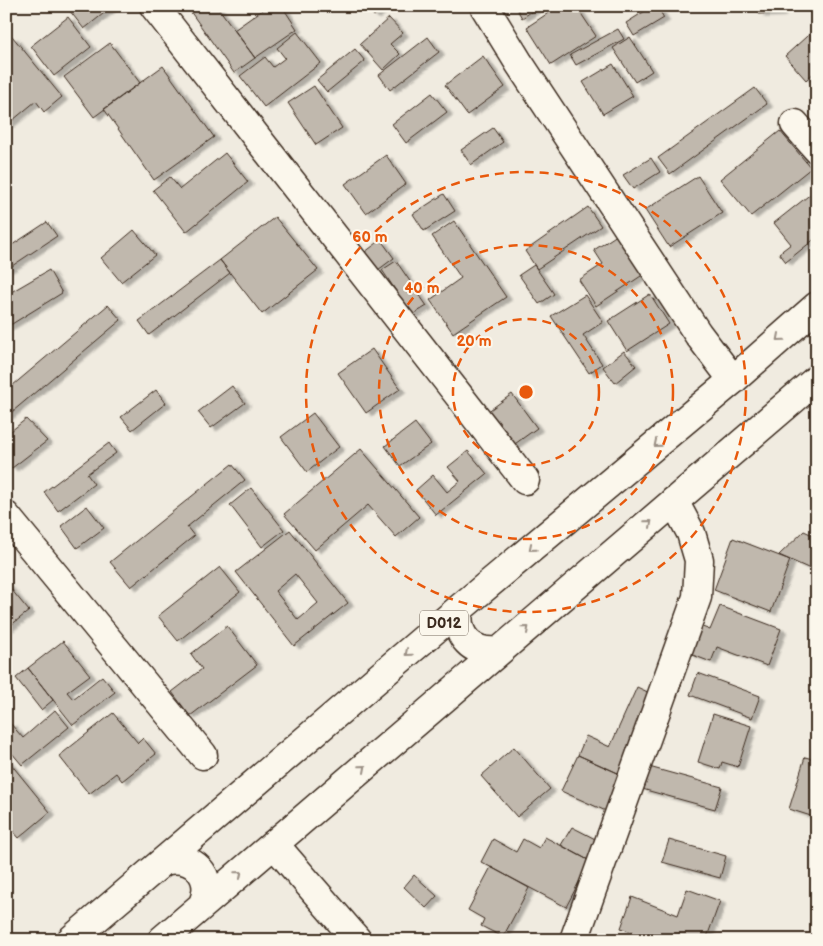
<svg xmlns="http://www.w3.org/2000/svg" width="823" height="946" font-family="'Balsamiq Sans',sans-serif">
<style>
.building{fill:#c0b8ad;stroke:#3b2a1e;fill-rule:evenodd;filter:url(#shadow)}
.lines{fill:none;stroke-linecap:round;stroke-linejoin:round}
.minor-casing{stroke:#3b2a1e;stroke-width:31}
.highway-casing{stroke:#3b2a1e;stroke-width:31}
.minor{stroke:#fbf7ec;stroke-width:28}
.highway{stroke:#fbf7ec;stroke-width:28}
.oneway{stroke:#9b9085}
.ring{fill:none;stroke:#e8590c;stroke-width:2.5;stroke-dasharray:9 6}
.labels{text-anchor:middle;dominant-baseline:central;stroke-width:4;stroke-linejoin:round;paint-order:stroke}
.shield{fill:#fbf7ec;stroke:#75685c;stroke-width:1}
.shield-label{font-size:15px;font-weight:bold;fill:#3b2a1e}
.centre{fill:#e8590c;stroke:#fbf7ec;stroke-width:2.5}
.ring-label{font-size:15px;text-anchor:middle;font-weight:bold;fill:#e8590c;stroke:#fbf7ec;stroke-width:4;stroke-linejoin:round;paint-order:stroke}
</style>
<defs>
<filter id="shadow"><feDropShadow dx="5.5" dy="3" stdDeviation="1" flood-color="#0004"/></filter>
</defs>
<rect width="100%" height="100%" fill="#f0ebe0"/>
<filter id="ink" filterUnits="userSpaceOnUse"><feTurbulence type="fractalNoise" baseFrequency=".02" numOctaves="2"/><feDisplacementMap in="SourceGraphic" scale="10" xChannelSelector="R" yChannelSelector="G"/><feConvolveMatrix kernelMatrix="1 2 1 2 8 2 1 2 1" color-interpolation-filters="sRGB"/></filter>
<g filter="url(#ink)">
<path class="building" d="M 66,6 L 113,6 L 84,29 Z
M 196,6 L 217,6 L 255,58 L 234,73 L 190,11 Z
M 268,6 L 282,6 L 297,29 L 255,58 L 234,30 Z
M 365,6 L 385,6 L 374,16 Z
M 515,6 L 540,6 L 522,18 Z
M 559,6 L 576,6 L 596,36 L 551,65 L 527,27 Z
M 653,6 L 657,6 L 664,18 L 634,36 L 626,23 Z
M 759,6 L 780,6 L 780,13 L 759,14 Z
M 68,17 L 91,47 L 54,76 L 31,46 Z
M 389,18 L 403,33 L 390,44 L 400,54 L 383,70 L 360,44 Z
M 817,27 L 817,70 L 806,80 L 785,56 Z
M 618,29 L 624,39 L 576,65 L 570,55 Z
M 297,32 L 321,63 L 264,107 L 240,76 L 265,57 L 273,67 L 285,58 L 277,48 Z
M 12,36 L 62,97 L 44,112 L 36,101 L 7,125 L 6,41 Z
M 428,37 L 439,52 L 390,90 L 379,75 Z
M 630,37 L 652,71 L 635,82 L 613,48 Z
M 110,43 L 140,83 L 94,117 L 64,77 Z
M 355,49 L 365,61 L 327,92 L 317,80 Z
M 483,56 L 505,87 L 467,115 L 445,85 Z
M 613,64 L 633,96 L 603,114 L 583,82 Z
M 163,66 L 214,137 L 154,180 L 104,109 Z
M 314,86 L 342,128 L 316,145 L 288,103 Z
M 755,88 L 767,104 L 670,174 L 658,158 Z
M 432,93 L 447,112 L 406,143 L 392,124 Z
M 493,128 L 503,142 L 471,165 L 461,150 Z
M 780,131 L 811,168 L 751,216 L 720,179 Z
M 225,153 L 248,182 L 186,232 L 153,190 L 170,177 L 180,189 Z
M 386,155 L 406,184 L 366,213 L 345,184 Z
M 651,158 L 660,172 L 633,189 L 623,175 Z
M 698,176 L 722,213 L 669,247 L 645,210 Z
M 817,189 L 817,237 L 786,262 L 779,253 L 791,244 L 774,223 Z
M 444,194 L 455,211 L 424,231 L 413,214 Z
M 588,207 L 601,226 L 537,269 L 525,251 Z
M 275,217 L 318,270 L 262,314 L 220,260 Z
M 454,221 L 506,297 L 453,333 L 430,300 L 461,278 L 432,236 Z
M 47,222 L 57,236 L 6,270 L 6,249 Z
M 134,230 L 155,255 L 121,282 L 101,258 Z
M 620,233 L 647,272 L 596,306 L 579,280 L 603,264 L 594,250 Z
M 381,240 L 394,258 L 378,270 L 365,252 Z
M 220,260 L 230,273 L 149,335 L 139,321 Z
M 396,261 L 427,306 L 412,315 L 382,270 Z
M 534,265 L 554,294 L 539,304 L 519,275 Z
M 49,270 L 62,293 L 7,327 L 6,295 Z
M 650,294 L 669,324 L 627,351 L 608,321 Z
M 585,295 L 603,322 L 583,335 L 602,364 L 589,373 L 551,316 Z
M 108,305 L 121,320 L 6,417 L 6,391 Z
M 372,349 L 400,389 L 366,413 L 338,373 Z
M 624,351 L 636,366 L 615,383 L 603,367 Z
M 232,386 L 245,403 L 211,428 L 198,412 Z
M 156,390 L 166,403 L 132,430 L 121,417 Z
M 512,394 L 537,428 L 512,446 L 487,412 Z
M 313,413 L 339,447 L 307,472 L 281,437 Z
M 26,419 L 47,441 L 12,468 L 6,462 L 6,435 Z
M 415,423 L 431,444 L 400,466 L 385,446 Z
M 109,443 L 116,453 L 87,474 L 94,484 L 58,511 L 44,492 Z
M 361,449 L 419,517 L 396,537 L 368,505 L 315,550 L 284,514 Z
M 468,451 L 487,474 L 436,515 L 416,490 L 433,475 L 447,492 L 460,481 L 448,467 Z
M 232,464 L 245,480 L 187,527 L 194,536 L 131,587 L 110,562 Z
M 251,488 L 284,530 L 262,547 L 230,505 Z
M 87,506 L 104,528 L 77,548 L 61,526 Z
M 290,530 L 348,603 L 294,646 L 236,572 ZM 295,574 L 318,603 L 298,620 L 275,591 Z
M 804,531 L 817,537 L 817,572 L 779,555 Z
M 733,538 L 790,560 L 771,612 L 714,590 Z
M 220,567 L 240,592 L 178,641 L 158,616 Z
M 6,583 L 29,611 L 6,629 Z
M 720,606 L 781,629 L 767,666 L 717,647 L 711,662 L 690,654 L 700,626 L 710,630 Z
M 227,626 L 257,665 L 190,716 L 172,692 L 202,669 L 191,654 Z
M 63,641 L 90,675 L 67,692 L 73,699 L 102,676 L 115,692 L 73,725 L 28,668 Z
M 28,668 L 53,700 L 41,710 L 16,678 Z
M 698,673 L 760,696 L 752,718 L 690,695 Z
M 637,687 L 654,695 L 618,773 L 578,755 L 586,736 L 610,747 Z
M 55,710 L 69,727 L 22,765 L 6,746 L 6,726 L 10,723 L 23,738 Z
M 113,713 L 138,743 L 143,738 L 156,754 L 122,781 L 116,773 L 89,794 L 59,756 Z
M 713,714 L 751,726 L 738,767 L 722,762 L 720,769 L 698,762 Z
M 514,747 L 550,789 L 517,817 L 481,776 Z
M 578,755 L 622,775 L 606,811 L 561,791 Z
M 805,757 L 817,760 L 817,818 L 789,809 Z
M 6,758 L 50,812 L 19,838 L 6,823 Z
M 649,767 L 722,787 L 715,809 L 642,789 Z
M 572,827 L 601,842 L 590,861 L 561,845 Z
M 545,837 L 590,861 L 566,907 L 481,862 L 493,839 L 516,852 L 523,839 L 539,848 Z
M 669,840 L 726,856 L 720,878 L 662,862 Z
M 491,867 L 529,888 L 503,937 L 481,926 L 484,919 L 468,910 Z
M 414,875 L 437,896 L 426,908 L 404,887 Z
M 687,889 L 720,901 L 706,940 L 653,940 L 621,928 L 632,897 L 678,915 Z"/>
<g class="lines">
<defs>
<path id="minor" d="M 154,6 L 525,480
M 484,6 L 519,63 L 698,334 L 733,380
M 795,124 L 817,149
M 6,516 L 203,755
M 274,844 L 357,940
M 574,940 L 697,597 L 699,560 L 691,533 L 674,501"/>
<path id="highway" d="M 459,609 C 455,637 472,654 499,651
M 164,861 C 193,854 215,875 203,904
M 71,940 L 459,609 L 733,380 L 817,306
M 162,940 L 817,379"/>
</defs>
<use href="#minor" class="minor-casing"/>
<use href="#highway" class="highway-casing"/>
<use href="#minor" class="minor"/>
<use href="#highway" class="highway"/>
</g>
<defs><path id="oneway-chevron" d="M-2-3.5L2.5 0L-2 3.5" fill="none" stroke-width="1.6" stroke-linecap="round" stroke-linejoin="round" transform="scale(1.25)"/></defs>
<g class="oneway">
<use href="#oneway-chevron" transform="translate(780 338) rotate(139)"/>
<use href="#oneway-chevron" transform="translate(657 444) rotate(140)"/>
<use href="#oneway-chevron" transform="translate(649 523) rotate(-41)"/>
<use href="#oneway-chevron" transform="translate(532 548) rotate(140)"/>
<use href="#oneway-chevron" transform="translate(526 629) rotate(-41)"/>
<use href="#oneway-chevron" transform="translate(408 653) rotate(140)"/>
<use href="#oneway-chevron" transform="translate(363 768) rotate(-41)"/>
<use href="#oneway-chevron" transform="translate(239 874) rotate(-40)"/>
</g>
</g>
<g class="ring">
<circle cx="526" cy="392" r="73"/>
<circle cx="526" cy="392" r="147"/>
<circle cx="526" cy="392" r="220"/>
</g>
<g class="labels">
<rect class="shield" x="420" y="610.5" width="48" height="25" rx="4"/>
<g class="shield-label">
<text x="444" y="623">D012</text>
</g>
</g>
<circle cx="526" cy="392" r="8" class="centre"/>
<g class="ring-label">
<text x="370" y="242">60 m</text>
<text x="422" y="293">40 m</text>
<text x="474" y="346">20 m</text>
</g>
<rect width="823" height="946" fill="none" stroke="#fbf7ec" stroke-width="25"/>
<rect x="12" y="12" width="798" height="921" fill="none" stroke="#3b2a1e" stroke-width="2" filter="url(#ink)"/>
</svg>
